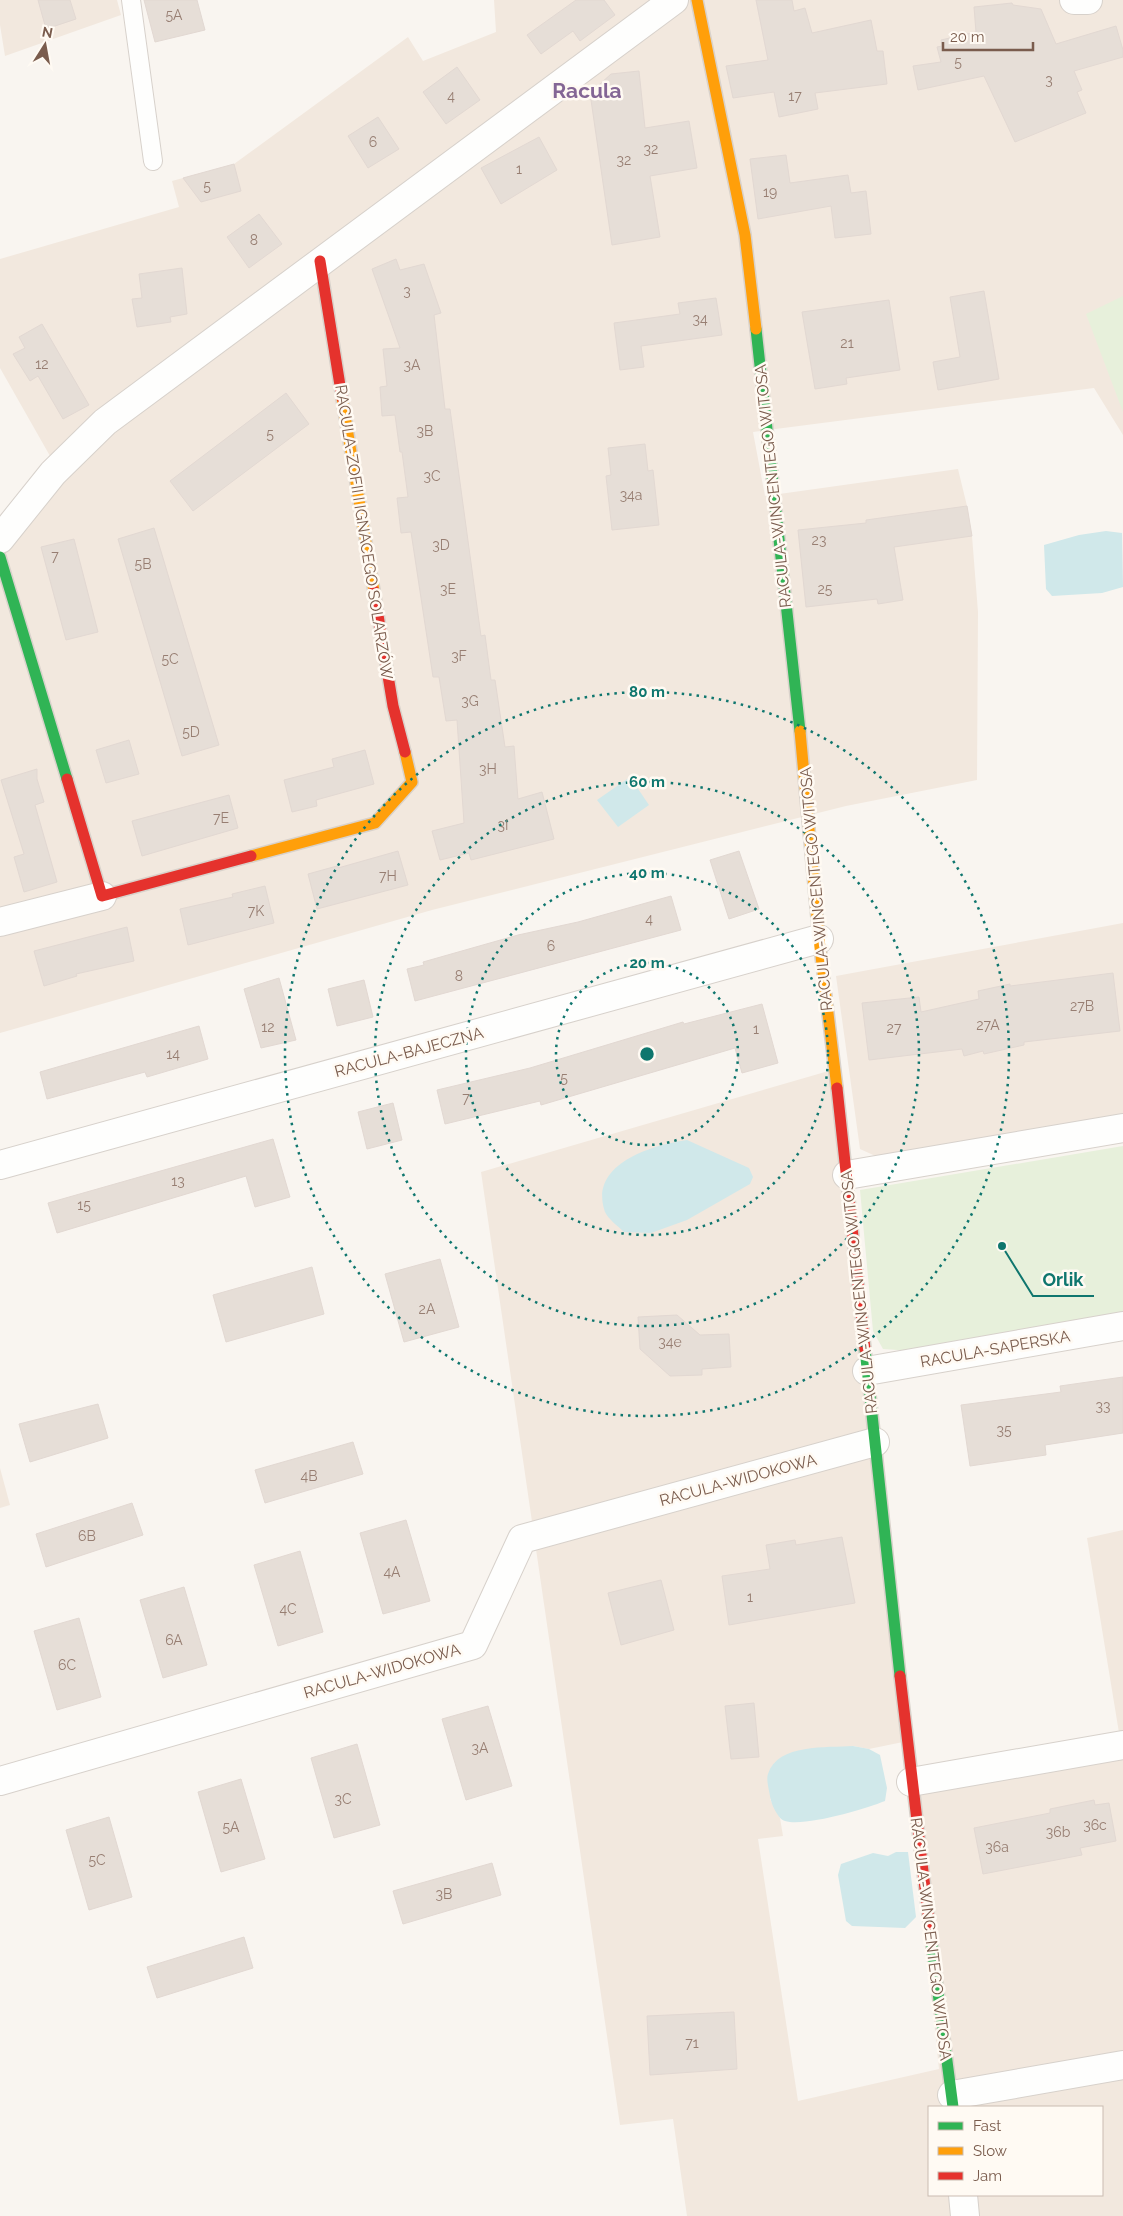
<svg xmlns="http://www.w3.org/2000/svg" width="1123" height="2216" font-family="Raleway,sans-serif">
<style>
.residential{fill:#f2e8de;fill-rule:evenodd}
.green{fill:#e7f0db}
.water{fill:#d0e8ea}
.building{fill:#e6ded7;stroke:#e2d8d2}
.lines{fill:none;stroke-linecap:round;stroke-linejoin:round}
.lane-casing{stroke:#d7d1cb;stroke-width:20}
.street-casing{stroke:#d7d1cb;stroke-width:30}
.fast-casing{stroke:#d9d2cb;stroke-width:14}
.slow-casing{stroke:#d9d2cb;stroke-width:14}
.jam-casing{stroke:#d9d2cb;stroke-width:14}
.lane{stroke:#fefefd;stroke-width:18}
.street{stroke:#fefefd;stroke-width:28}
.fast{stroke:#30b455;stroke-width:11}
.slow{stroke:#ff9f0a;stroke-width:11}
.jam{stroke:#e5322d;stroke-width:11}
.ring{fill:none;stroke:#0f766e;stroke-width:2.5;stroke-dasharray:2.5 5}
.labels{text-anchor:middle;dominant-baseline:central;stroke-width:5;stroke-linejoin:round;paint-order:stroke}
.number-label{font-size:14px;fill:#977e72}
.street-label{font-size:16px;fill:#7a5c4d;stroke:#fffaf3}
.district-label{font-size:21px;font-weight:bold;fill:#846695;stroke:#fffaf3}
.centre{fill:#0f766e;stroke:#fffaf3;stroke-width:2.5}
.ring-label{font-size:15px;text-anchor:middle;font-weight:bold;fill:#0f766e;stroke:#fffaf3;stroke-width:5;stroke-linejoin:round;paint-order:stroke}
.leader{fill:none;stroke:#0f766e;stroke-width:2}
.callout-dot{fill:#0f766e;stroke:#fffaf3;stroke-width:2}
.callout-label{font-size:18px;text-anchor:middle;font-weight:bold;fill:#0f766e;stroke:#fffaf3;stroke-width:5;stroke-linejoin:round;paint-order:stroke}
</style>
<rect width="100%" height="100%" fill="#f9f5f0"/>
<path class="residential" d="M 0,0 L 117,0 L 121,15 L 5,56 L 0,25 Z
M 494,0 L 1123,0 L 1123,435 L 1094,388 L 753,432 L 765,496 L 958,469 L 967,506 L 972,536 L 978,612 L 977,780 L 846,806 L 432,910 L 0,1033 L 0,522 L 54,463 L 0,368 L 0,259 L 179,207 L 172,181 L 234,164 L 408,37 L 423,61 L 496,32 Z
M 1123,923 L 1123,1114 L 882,1159 L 860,1149 L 836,976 Z
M 832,1070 L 903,1742 L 869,1749 L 853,1746 L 770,1799 L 780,1818 L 783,1836 L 758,1839 L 798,2101 L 939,2069 L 910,1788 L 1122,1751 L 1087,1538 L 1123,1530 L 1123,2216 L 687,2216 L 673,2119 L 620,2125 L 481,1172 ZM 929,2107 L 1102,2107 L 1102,2195 L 929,2195 Z
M 0,1468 L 10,1505 L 0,1508 Z"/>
<path class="green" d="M 1123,296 L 1123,412 L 1086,314 Z
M 1123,1146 L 1123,1318 L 927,1352 L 883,1349 L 873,1331 L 860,1190 Z"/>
<path class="water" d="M 1106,531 L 1122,533 L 1123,587 L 1102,593 L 1052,596 L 1046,589 L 1044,545 L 1079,535 Z
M 630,777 L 649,805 L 618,827 L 597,800 Z
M 687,1140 L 749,1168 L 753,1177 L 750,1184 L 687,1220 L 651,1233 L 624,1232 C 618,1226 608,1219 605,1212 C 588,1164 652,1145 687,1140 Z
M 853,1746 L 869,1749 L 880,1755 L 887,1788 L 885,1801 C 865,1809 805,1827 785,1821 C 778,1819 771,1804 770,1796 C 769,1790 766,1779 768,1774 C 778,1743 827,1748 853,1746 Z
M 896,1852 L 908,1852 L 916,1917 L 905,1928 L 852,1926 L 846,1921 L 838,1875 L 841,1864 L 873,1853 L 888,1856 Z"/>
<path class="building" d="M 38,0 L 70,0 L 76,19 L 46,29 Z
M 144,0 L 197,0 L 205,30 L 155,42 Z
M 576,0 L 604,0 L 615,15 L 580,41 L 573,31 L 541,54 L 527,35 Z
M 756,0 L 792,0 L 794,11 L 805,8 L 812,33 L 871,20 L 877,51 L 883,51 L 887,84 L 815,93 L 818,109 L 779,117 L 774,92 L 733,98 L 726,66 L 768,60 Z
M 1012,3 L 1013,5 L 1041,9 L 1056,44 L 1116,26 L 1123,50 L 1123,57 L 1074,71 L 1082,90 L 1077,92 L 1086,113 L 1015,142 L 984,76 L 918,90 L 913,66 L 941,62 L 937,47 L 942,46 L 941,40 L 976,32 L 974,7 Z
M 457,67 L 480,100 L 446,124 L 423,92 Z
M 639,71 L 645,128 L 689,121 L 697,168 L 650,176 L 660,237 L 612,245 L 590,93 L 611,74 Z
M 378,117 L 399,149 L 368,168 L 348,136 Z
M 539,137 L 557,170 L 501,204 L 481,168 Z
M 786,155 L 790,183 L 848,175 L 851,193 L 866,191 L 871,234 L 835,238 L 831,206 L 758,219 L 750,159 Z
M 234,164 L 241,191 L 201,202 L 183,178 Z
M 259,214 L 282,244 L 249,268 L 227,237 Z
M 396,259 L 400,270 L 424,264 L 441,313 L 434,315 L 445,409 L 450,409 L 481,636 L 485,635 L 491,680 L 495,680 L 505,747 L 514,746 L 518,799 L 542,792 L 554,839 L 471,860 L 469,853 L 440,860 L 432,831 L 464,823 L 457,720 L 446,721 L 439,677 L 433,677 L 411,532 L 401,533 L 397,498 L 408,497 L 402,452 L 400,452 L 395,415 L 382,416 L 380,387 L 387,386 L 383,349 L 400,348 L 372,269 Z
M 182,268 L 187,314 L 170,317 L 171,322 L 137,327 L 132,299 L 142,298 L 139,274 Z
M 984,291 L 999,379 L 938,390 L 933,362 L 960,357 L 950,297 Z
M 716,298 L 722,335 L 641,346 L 644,367 L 620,370 L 614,323 L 680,314 L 678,303 Z
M 889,300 L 900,370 L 846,378 L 847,384 L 815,389 L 802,312 Z
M 42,324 L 89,405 L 63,419 L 38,376 L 30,381 L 13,354 L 25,348 L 19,337 Z
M 286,393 L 309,424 L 193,511 L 170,481 Z
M 645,444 L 648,471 L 653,470 L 659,525 L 612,530 L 606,476 L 611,475 L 608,448 Z
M 967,506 L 972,536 L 894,547 L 903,600 L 878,604 L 877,599 L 806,607 L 798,530 L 866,523 L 866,520 Z
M 154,528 L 219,745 L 182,756 L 118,539 Z
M 74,539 L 98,632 L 66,640 L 41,547 Z
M 129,740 L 139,774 L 106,783 L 96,750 Z
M 365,750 L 374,784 L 316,800 L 317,806 L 292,812 L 284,780 L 334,767 L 332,759 Z
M 37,769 L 37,779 L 44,802 L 35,805 L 57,882 L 24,892 L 14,857 L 24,854 L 1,780 Z
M 229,795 L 238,828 L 142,856 L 132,821 Z
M 398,851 L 408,885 L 317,909 L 308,874 L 337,866 L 338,868 Z
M 739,851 L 759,909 L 729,919 L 710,860 Z
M 265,886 L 274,923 L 188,945 L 180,909 L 233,897 L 232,894 Z
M 671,896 L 681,930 L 415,1001 L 407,969 L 424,965 L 423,962 L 518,935 L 578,922 Z
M 127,927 L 134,961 L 76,974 L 77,976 L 44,986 L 34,951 Z
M 1113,973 L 1120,1031 L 1024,1042 L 1024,1045 L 984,1054 L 983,1051 L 964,1056 L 962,1049 L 869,1060 L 862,1003 L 919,997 L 921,1012 L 979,999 L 978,991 L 1010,984 L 1010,986 Z
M 279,978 L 296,1040 L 261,1048 L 244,989 Z
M 364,980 L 373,1017 L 337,1026 L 328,989 Z
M 762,1004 L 778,1063 L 742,1073 L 735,1048 L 541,1105 L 540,1101 L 445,1124 L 437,1090 L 530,1068 L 683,1022 L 684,1024 Z
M 199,1026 L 208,1059 L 147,1077 L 145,1072 L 47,1099 L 40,1072 Z
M 393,1103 L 402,1140 L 367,1149 L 358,1112 Z
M 273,1139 L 290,1197 L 255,1207 L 246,1176 L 57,1233 L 48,1203 Z
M 440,1259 L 459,1327 L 404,1342 L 385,1274 Z
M 312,1267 L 324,1314 L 226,1342 L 213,1295 Z
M 677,1315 L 700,1335 L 729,1334 L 731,1367 L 702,1369 L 702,1375 L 670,1376 L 640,1349 L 638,1317 Z
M 1123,1377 L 1123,1433 L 1045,1445 L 1046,1455 L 970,1466 L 961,1405 L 1061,1392 L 1060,1386 Z
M 98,1404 L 108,1438 L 30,1462 L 19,1424 Z
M 353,1442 L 363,1474 L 265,1503 L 255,1470 Z
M 132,1503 L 143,1535 L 46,1567 L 36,1534 Z
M 406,1520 L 430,1601 L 383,1614 L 360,1533 Z
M 842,1537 L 855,1603 L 729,1625 L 722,1576 L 770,1569 L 766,1545 L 795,1540 L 796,1545 Z
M 300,1551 L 323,1632 L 278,1646 L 254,1565 Z
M 661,1580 L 674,1630 L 621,1645 L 608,1593 Z
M 184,1587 L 207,1665 L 163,1678 L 140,1600 Z
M 79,1618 L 101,1697 L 57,1710 L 34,1631 Z
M 754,1703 L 759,1757 L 731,1759 L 725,1706 Z
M 488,1706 L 512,1786 L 466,1800 L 442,1719 Z
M 357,1744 L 380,1825 L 334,1838 L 311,1758 Z
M 241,1779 L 265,1859 L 221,1872 L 198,1792 Z
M 1094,1800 L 1095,1805 L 1109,1803 L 1116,1841 L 1080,1848 L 1082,1855 L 983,1874 L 974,1828 L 1050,1813 L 1050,1809 Z
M 109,1817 L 132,1897 L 89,1910 L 66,1830 Z
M 492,1863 L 501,1895 L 403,1924 L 393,1891 Z
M 244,1937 L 253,1968 L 157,1998 L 147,1967 Z
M 734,2012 L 737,2069 L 650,2075 L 647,2016 Z"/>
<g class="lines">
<defs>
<path id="lane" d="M 131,0 L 153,161"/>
<path id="street" d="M 1074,0 L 1088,0
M 0,539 L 53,473 L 105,422 L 674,0
M 0,922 L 102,896
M 0,1165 L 819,939
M 847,1175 L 1123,1128
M 867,1371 L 1123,1326
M 0,1781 L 473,1645 L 522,1539 L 875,1442
M 911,1782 L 1123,1745
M 952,2095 L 1123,2065
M 963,2195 L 965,2216"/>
<path id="fast" d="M 756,329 L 800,731
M 0,557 L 67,779
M 865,1349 L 900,1676
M 930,1931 L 953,2107"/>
<path id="slow" d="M 697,0 L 745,235 L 756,329
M 342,398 L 374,591
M 800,731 L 819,939 L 837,1088
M 251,856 L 375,823 L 412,782 L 405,752"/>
<path id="jam" d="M 320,261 L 342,398
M 374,591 L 393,706 L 405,752
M 67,779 L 102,896 L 251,856
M 837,1088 L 865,1349
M 900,1676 L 930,1931"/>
</defs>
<use href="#lane" class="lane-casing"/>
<use href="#street" class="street-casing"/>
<use href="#fast" class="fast-casing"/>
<use href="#slow" class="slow-casing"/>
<use href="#jam" class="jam-casing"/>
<use href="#lane" class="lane"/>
<use href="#street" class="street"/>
<use href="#fast" class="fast"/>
<use href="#slow" class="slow"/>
<use href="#jam" class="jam"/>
</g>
<g class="ring">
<circle cx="647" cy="1054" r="91"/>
<circle cx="647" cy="1054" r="181"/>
<circle cx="647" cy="1054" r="272"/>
<circle cx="647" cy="1054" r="362"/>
</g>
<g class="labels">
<g class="number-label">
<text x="174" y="15">5A</text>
<text x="958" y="62">5</text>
<text x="1049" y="80">3</text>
<text x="451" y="96">4</text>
<text x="795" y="96">17</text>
<text x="373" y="142">6</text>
<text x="651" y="149">32</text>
<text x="624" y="160">32</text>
<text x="519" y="169">1</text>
<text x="207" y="186">5</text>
<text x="770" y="192">19</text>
<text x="254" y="240">8</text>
<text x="407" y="291">3</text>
<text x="700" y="319">34</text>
<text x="847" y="343">21</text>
<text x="42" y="364">12</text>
<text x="412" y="365">3A</text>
<text x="425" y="431">3B</text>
<text x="270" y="434">5</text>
<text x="432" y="476">3C</text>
<text x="631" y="495">34a</text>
<text x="819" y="540">23</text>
<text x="441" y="545">3D</text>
<text x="55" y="556">7</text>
<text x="143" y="564">5B</text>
<text x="448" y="589">3E</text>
<text x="825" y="589">25</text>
<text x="459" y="656">3F</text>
<text x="170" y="659">5C</text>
<text x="470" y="701">3G</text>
<text x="191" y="732">5D</text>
<text x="488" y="769">3H</text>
<text x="221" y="818">7E</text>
<text x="503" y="825">3I</text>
<text x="388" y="876">7H</text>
<text x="256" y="911">7K</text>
<text x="649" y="919">4</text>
<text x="551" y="946">6</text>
<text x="459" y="976">8</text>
<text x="1082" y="1006">27B</text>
<text x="988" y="1025">27A</text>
<text x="268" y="1027">12</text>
<text x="894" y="1028">27</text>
<text x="756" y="1029">1</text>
<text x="173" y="1054">14</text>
<text x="564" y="1078">5</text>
<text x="466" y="1098">7</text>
<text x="178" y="1181">13</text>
<text x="84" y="1205">15</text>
<text x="427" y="1309">2A</text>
<text x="670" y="1342">34e</text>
<text x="1103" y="1406">33</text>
<text x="1004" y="1430">35</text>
<text x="309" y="1476">4B</text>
<text x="87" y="1536">6B</text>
<text x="392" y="1572">4A</text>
<text x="750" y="1597">1</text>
<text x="288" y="1609">4C</text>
<text x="174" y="1640">6A</text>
<text x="67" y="1665">6C</text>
<text x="480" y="1748">3A</text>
<text x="343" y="1799">3C</text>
<text x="1095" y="1825">36c</text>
<text x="231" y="1827">5A</text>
<text x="1058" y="1832">36b</text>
<text x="997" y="1847">36a</text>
<text x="97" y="1860">5C</text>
<text x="444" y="1894">3B</text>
<text x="692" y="2043">71</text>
</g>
<g class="street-label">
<text transform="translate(773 486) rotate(-96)">RACULA-WINCENTEGO WITOSA</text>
<text transform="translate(364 532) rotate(81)">RACULA-ZOFII I IGNACEGO SOLARZÓW</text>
<text transform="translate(816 889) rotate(-95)">RACULA-WINCENTEGO WITOSA</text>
<text transform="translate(409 1052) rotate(-15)">RACULA-BAJECZNA</text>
<text transform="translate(859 1292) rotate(-96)">RACULA-WINCENTEGO WITOSA</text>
<text transform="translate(995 1349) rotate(-10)">RACULA-SAPERSKA</text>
<text transform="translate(738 1480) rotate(-15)">RACULA-WIDOKOWA</text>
<text transform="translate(382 1671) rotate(-16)">RACULA-WIDOKOWA</text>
<text transform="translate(931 1939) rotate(83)">RACULA-WINCENTEGO WITOSA</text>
</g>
<g class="district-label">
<text x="587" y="90">Racula</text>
</g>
</g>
<circle cx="647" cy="1054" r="8" class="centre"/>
<g class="ring-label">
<text x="647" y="697">80 m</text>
<text x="647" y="787">60 m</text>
<text x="647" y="878">40 m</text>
<text x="647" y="968">20 m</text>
</g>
<path class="leader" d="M1002 1246L1033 1296H1094"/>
<circle class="callout-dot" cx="1002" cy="1246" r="5"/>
<g class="callout-label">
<text x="1063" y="1286">Orlik</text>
</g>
<rect x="928" y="2106" width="175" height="90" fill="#fffaf3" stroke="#cabbb1"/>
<rect x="938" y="2122" width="25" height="8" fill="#30b455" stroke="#cabbb1"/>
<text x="973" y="2131" font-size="15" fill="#7a5c4d">Fast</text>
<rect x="938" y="2147" width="25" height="8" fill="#ff9f0a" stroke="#cabbb1"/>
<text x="973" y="2156" font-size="15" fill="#7a5c4d">Slow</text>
<rect x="938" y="2172" width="25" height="8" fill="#e5322d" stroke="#cabbb1"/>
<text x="973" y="2181" font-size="15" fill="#7a5c4d">Jam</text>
<g transform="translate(45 45) rotate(11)" stroke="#fffaf3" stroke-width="4" paint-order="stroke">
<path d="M0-4L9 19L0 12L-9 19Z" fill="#7a5c4d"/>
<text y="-8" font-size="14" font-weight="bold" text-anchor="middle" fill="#7a5c4d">N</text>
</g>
<path d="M943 42v8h90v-8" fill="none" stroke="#7a5c4d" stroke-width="2.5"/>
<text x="950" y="42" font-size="15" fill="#7a5c4d" stroke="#fffaf3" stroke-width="4" paint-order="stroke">20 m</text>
</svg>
